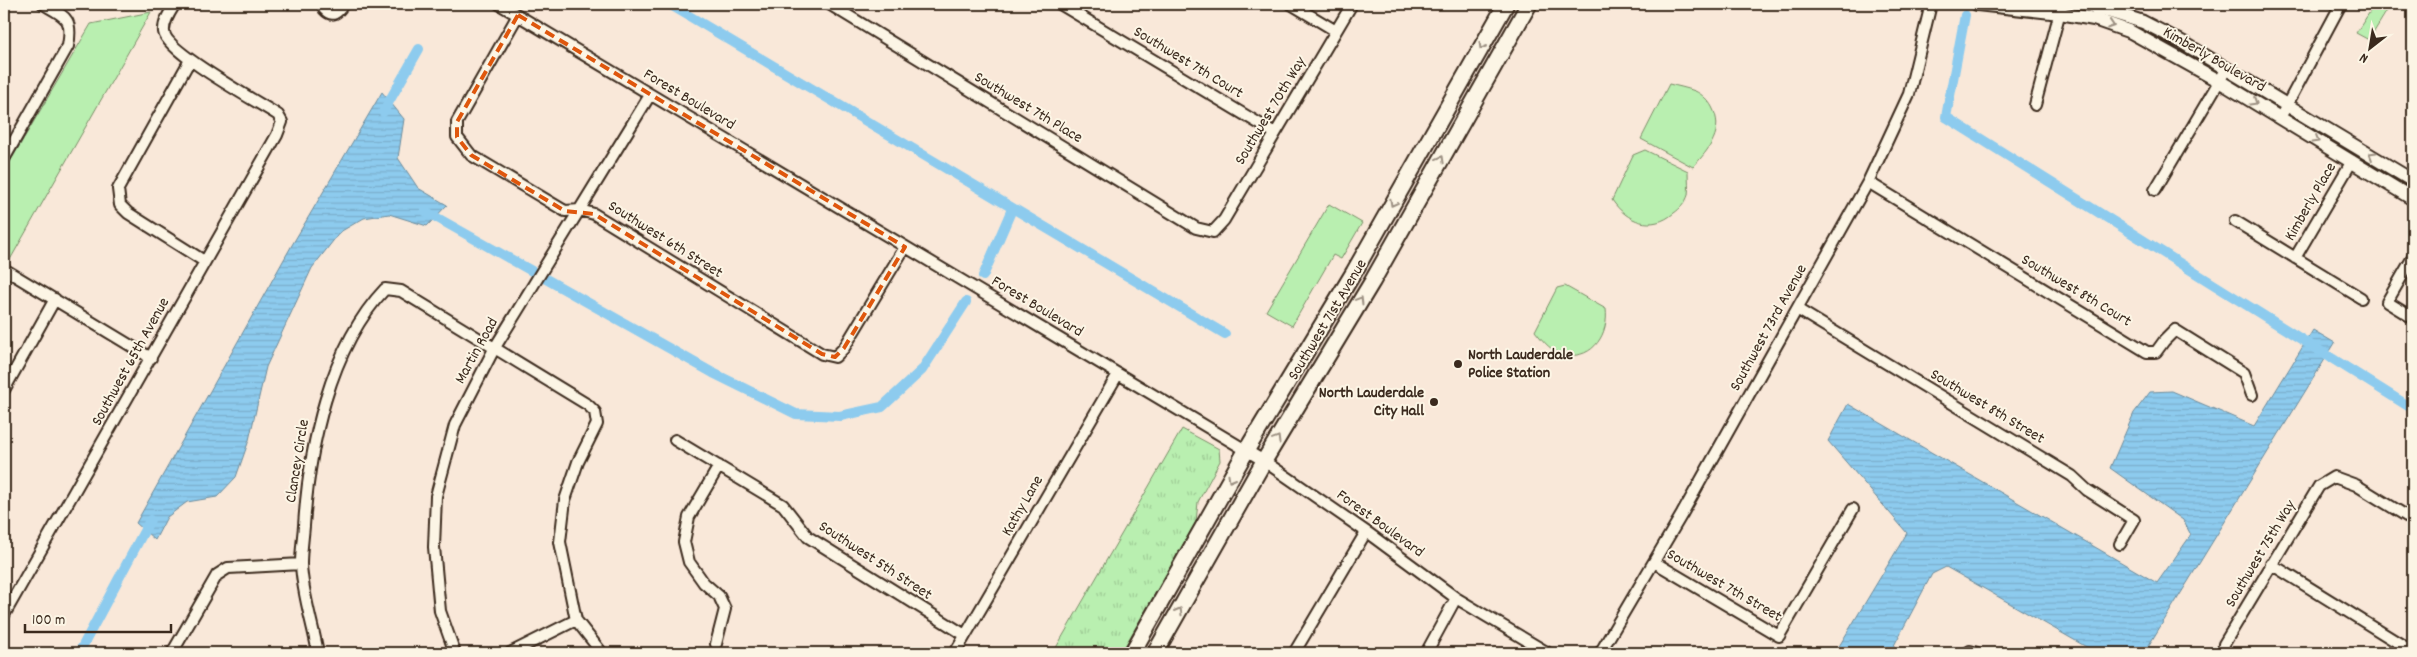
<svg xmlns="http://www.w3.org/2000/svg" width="2417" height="657" font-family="Dekko,sans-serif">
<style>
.grass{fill:url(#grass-tufts);stroke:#7a8c67}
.green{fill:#b9efb0;stroke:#7a8c67}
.water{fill:url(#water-rules);stroke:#6c8b9b}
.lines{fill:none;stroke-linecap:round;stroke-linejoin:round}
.canal{stroke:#8dcbee;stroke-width:10}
.minor-casing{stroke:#3b2a1e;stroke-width:14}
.tertiary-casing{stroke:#3b2a1e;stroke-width:16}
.secondary-casing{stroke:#3b2a1e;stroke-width:19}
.minor{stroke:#fcf5e5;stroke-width:10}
.tertiary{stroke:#fcf5e5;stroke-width:12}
.secondary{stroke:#fcf5e5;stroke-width:15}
.oneway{stroke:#9c9082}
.marked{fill:none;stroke:#df570d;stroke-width:4;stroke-dasharray:10 6;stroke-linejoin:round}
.poi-dot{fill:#3b2a1e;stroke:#fcf5e5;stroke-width:2}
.labels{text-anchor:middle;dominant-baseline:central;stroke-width:4;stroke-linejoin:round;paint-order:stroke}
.street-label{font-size:16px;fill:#3b2a1e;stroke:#fcf5e5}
.poi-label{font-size:16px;font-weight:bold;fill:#3b2a1e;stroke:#fcf5e5;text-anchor:start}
</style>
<defs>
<pattern id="grass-tufts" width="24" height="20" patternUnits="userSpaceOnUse" patternTransform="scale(1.25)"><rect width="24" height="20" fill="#b9efb0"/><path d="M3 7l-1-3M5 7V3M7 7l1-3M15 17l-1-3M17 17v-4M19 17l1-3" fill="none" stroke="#a0cd97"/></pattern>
<pattern id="water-rules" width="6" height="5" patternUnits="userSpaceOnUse" patternTransform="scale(1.25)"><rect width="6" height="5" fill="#8dcbee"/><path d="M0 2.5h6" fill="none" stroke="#7baecc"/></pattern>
</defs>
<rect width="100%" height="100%" fill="#f9e8d9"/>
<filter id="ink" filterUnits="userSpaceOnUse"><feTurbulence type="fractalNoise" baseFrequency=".02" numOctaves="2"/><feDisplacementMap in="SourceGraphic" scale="10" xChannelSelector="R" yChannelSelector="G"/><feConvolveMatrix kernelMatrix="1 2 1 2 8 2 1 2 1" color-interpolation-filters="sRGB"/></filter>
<g filter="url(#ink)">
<path class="grass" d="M 1182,429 L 1219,449 L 1220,461 L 1198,502 L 1196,522 L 1121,653 L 1053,653 Z"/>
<path class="green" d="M 2375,4 L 2391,4 L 2369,40 L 2356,33 Z
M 151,12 L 7,265 L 4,263 L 4,172 L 91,24 Z
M 1669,84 C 1677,86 1687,88 1695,91 C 1702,94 1709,101 1712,107 C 1725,131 1709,149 1693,167 L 1641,139 Z
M 1645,150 L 1688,171 C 1688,179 1689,188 1688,195 C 1686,202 1680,209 1674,213 C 1652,232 1627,222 1612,200 L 1633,155 Z
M 1329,204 L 1362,223 L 1341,259 L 1333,255 L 1292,326 L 1266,311 Z
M 1565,286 L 1606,309 C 1609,333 1594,359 1566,355 C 1552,353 1543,341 1535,331 L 1557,288 Z"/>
<path class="water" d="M 382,92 L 404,119 L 398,158 L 418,188 L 447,205 L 427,226 L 389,214 L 364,218 L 340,232 L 312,268 L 266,367 L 249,440 L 236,477 L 217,497 L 187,502 L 167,517 L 155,540 L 136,523 L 292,245 Z
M 2313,330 L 2335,343 L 2144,653 L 2097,653 L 1946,567 L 1932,574 L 1890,653 L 1835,653 L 1907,533 L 1828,441 L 1848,404 L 2157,583 L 2191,535 L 2183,520 L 2110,468 L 2134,413 L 2150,392 L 2172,391 L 2254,426 Z"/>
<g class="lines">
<path class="canal" d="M 669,4 L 1225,334
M 1965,15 L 1946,117 L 2413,409
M 383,112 L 419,49
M 425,211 L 713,373 L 796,414 L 840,416 L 882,407 L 922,370 L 966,302
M 983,276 L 1012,209
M 79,653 L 150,520"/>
<defs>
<path id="minor" d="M 324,4 L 324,9 C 332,18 338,13 343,4
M 499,4 L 1264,461 L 1368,533 L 1456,598 L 1548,653
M 829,4 L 1196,228 L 1213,232 L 1224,220 L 1352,4
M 1060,4 L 1275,133
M 1291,4 L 1336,31
M 518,15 L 457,122 L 457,137 L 471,155 L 565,211 L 580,210 L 594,214 L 822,354 L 835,357 L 844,348 L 905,247
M 190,60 L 118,189 L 120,205 L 128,213 L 204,261
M 2035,105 L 2062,4
M 2280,118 L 2341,4
M 4,159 L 68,46 C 73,18 66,17 43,4
M 1868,182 L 2147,352 L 2156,352 L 2164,341 L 2175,330 L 2244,373 L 2252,395
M 2155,190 L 2227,68
M 2235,221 L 2361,298
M 2413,257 L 2387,302 L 2413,318
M 2295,258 L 2352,161
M 4,269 L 151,358
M 1797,309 L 2072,476 L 2087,490 L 2134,520 L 2120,544
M 4,390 L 55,299
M 675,440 L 783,505 L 808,537 L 965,635
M 1654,562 L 1779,636 L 1853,509
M 2271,564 L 2413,652
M 4,615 L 277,135 L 282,122 L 278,115 C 258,102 166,52 164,32 C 163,22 170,12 175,4
M 716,644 L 725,609 L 719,596 L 704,583 L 689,562 L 684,542 L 689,517 L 719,466
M 172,653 L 217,575 L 228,568 L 301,564
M 318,653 C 313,625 302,592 301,564 C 301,551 303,538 304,526 C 309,448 329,348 385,289 L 401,291 L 588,405 L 595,412 L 597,424 L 578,462 L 565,500 L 560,542 L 576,620 L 602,653
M 455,653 L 440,611 L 434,547 L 436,496 L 455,425 L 494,349 L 650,95
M 510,653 L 576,620
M 955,653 L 1118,374
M 1294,653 L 1366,532
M 1426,653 L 1456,598
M 1600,653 L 1682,514 L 1868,182 L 1909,94 L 1931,4
M 1967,653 L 1970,651 L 1977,653
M 2223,653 L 2224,644 L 2319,486 L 2334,477 L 2356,485 L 2413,520"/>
<path id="tertiary" d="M 1977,4 L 2060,13 L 2094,19 L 2131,32 L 2219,81 L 2413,199
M 2086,4 L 2143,22 L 2182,42 L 2413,181"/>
<path id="secondary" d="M 1132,653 L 1246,451 L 1354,272 L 1506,4
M 1155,653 L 1264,461 L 1372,282 L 1529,4"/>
</defs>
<use href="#minor" class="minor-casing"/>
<use href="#tertiary" class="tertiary-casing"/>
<use href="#secondary" class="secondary-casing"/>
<use href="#minor" class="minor"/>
<use href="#tertiary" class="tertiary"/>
<use href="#secondary" class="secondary"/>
</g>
<defs><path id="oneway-chevron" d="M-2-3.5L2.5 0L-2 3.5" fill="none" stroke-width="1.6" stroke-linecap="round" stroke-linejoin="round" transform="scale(1.25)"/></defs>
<g class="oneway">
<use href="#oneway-chevron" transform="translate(2111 25) rotate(18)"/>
<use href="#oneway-chevron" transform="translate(1482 46) rotate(120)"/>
<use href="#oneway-chevron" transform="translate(2254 102) rotate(31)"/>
<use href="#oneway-chevron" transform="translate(2316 140) rotate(31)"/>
<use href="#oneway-chevron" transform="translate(2372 155) rotate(-149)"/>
<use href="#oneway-chevron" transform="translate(1441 159) rotate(-61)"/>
<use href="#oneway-chevron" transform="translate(1393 203) rotate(119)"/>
<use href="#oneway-chevron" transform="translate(1360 300) rotate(-59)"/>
<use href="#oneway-chevron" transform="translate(1277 439) rotate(-59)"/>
<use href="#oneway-chevron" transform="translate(1231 479) rotate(120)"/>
<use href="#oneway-chevron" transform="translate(1179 611) rotate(-60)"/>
</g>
</g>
<path class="marked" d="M 518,15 L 905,247 L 844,348 L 835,357 L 822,354 L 594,214 L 565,211 L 471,155 L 457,137 L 457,122 Z"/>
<g class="poi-dot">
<circle cx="1458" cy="364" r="5"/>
<circle cx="1434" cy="402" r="5"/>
</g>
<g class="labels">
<g class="street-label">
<text transform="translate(2214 60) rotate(30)">Kimberly Boulevard</text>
<text transform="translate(1188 63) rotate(31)">Southwest 7th Court</text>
<text transform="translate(689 100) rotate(31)">Forest Boulevard</text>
<text transform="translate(1028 108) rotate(31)">Southwest 7th Place</text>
<text transform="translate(1271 111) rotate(-59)">Southwest 70th Way</text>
<text transform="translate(2311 202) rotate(-60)">Kimberly Place</text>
<text transform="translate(665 240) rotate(32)">Southwest 6th Street</text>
<text transform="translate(2076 291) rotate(31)">Southwest 8th Court</text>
<text transform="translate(1037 307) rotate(31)">Forest Boulevard</text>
<text transform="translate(1328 320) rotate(-59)">Southwest 71st Avenue</text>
<text transform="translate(1769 328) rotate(-61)">Southwest 73rd Avenue</text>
<text transform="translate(477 351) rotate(-61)">Martin Road</text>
<text transform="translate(131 362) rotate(-61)">Southwest 65th Avenue</text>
<text transform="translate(1987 407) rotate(31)">Southwest 8th Street</text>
<text transform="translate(298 461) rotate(-81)">Clancey Circle</text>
<text transform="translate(1023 506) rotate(-60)">Kathy Lane</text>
<text transform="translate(1380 524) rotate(36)">Forest Boulevard</text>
<text transform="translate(2261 554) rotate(-59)">Southwest 75th Way</text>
<text transform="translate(875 561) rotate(33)">Southwest 5th Street</text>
<text transform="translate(1724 586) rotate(30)">Southwest 7th Street</text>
</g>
<g class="poi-label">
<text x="1468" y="355">North Lauderdale<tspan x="1468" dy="18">Police Station</tspan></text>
<text x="1424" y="393" text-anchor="end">North Lauderdale<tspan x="1424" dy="18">City Hall</tspan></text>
</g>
</g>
<rect width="2417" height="657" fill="none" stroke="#fcf5e5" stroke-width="20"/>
<rect x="10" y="10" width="2397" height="637" fill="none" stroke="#3b2a1e" stroke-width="2" filter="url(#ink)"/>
<g transform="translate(2370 48) rotate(211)" stroke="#fcf5e5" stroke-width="4" paint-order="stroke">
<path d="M0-4L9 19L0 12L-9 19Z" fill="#3b2a1e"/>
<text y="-8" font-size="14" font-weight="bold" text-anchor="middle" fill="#3b2a1e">N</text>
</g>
<path d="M25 624v8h146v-8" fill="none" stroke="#3b2a1e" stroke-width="2.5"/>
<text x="32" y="624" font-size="15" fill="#3b2a1e" stroke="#fcf5e5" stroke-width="4" paint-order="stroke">100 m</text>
</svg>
